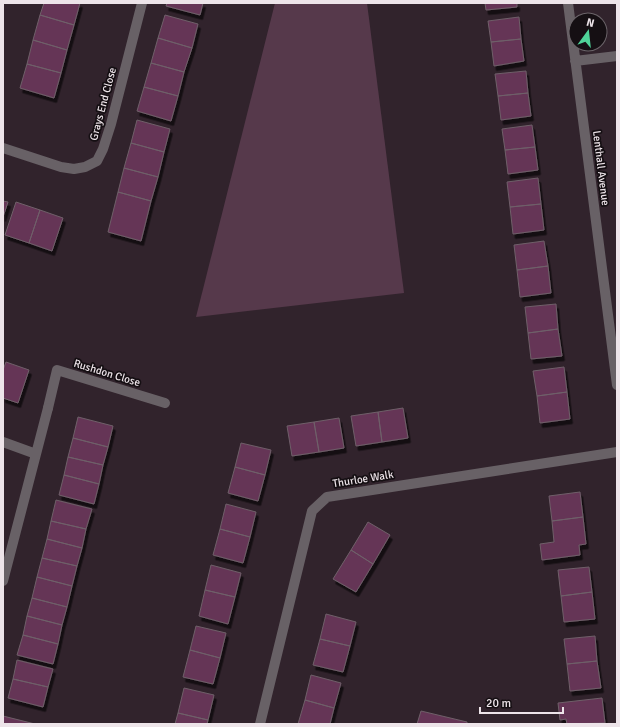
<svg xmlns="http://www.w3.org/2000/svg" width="620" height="727" font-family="Signika,sans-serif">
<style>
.garden{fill:#56394b}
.building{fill:#653656;stroke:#6f5f69;filter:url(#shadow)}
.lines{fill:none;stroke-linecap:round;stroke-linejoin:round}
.lane{stroke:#686166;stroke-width:10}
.street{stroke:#686166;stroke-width:10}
.labels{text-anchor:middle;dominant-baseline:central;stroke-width:3.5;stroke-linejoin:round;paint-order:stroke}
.street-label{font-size:11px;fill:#ede4e9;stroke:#150f13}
</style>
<defs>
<filter id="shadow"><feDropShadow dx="2.5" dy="4.5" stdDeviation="0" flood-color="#0009"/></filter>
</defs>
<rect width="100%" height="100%" fill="#31232c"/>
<path class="garden" d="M 275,3 L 367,3 L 404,293 L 196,317 Z"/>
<path class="building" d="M 44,3 L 80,3 L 74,25 L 40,15 Z
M 167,3 L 203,3 L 200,15 L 166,6 Z
M 485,3 L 517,3 L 517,7 L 486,10 Z
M 40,15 L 74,25 L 67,50 L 33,40 Z
M 165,15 L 198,24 L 192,48 L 158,38 Z
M 519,17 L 521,39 L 491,42 L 488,21 Z
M 158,38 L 192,48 L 184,72 L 151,63 Z
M 521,39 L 524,61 L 494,66 L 491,42 Z
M 33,40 L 67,50 L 61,73 L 27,64 Z
M 151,63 L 184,72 L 178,96 L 144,87 Z
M 27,64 L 61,73 L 54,98 L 20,88 Z
M 526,71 L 528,93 L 498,96 L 495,74 Z
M 144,87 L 178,96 L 171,121 L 137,111 Z
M 528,93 L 531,116 L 501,120 L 498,96 Z
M 137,120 L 170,129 L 164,152 L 131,143 Z
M 532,125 L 535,147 L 505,150 L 502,129 Z
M 131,143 L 164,152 L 158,177 L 124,168 Z
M 535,147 L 538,170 L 508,174 L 505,150 Z
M 124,168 L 158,177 L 151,201 L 118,192 Z
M 538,178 L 541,204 L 510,207 L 507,182 Z
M 118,192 L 151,201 L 141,241 L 108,232 Z
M 3,201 L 8,202 L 3,217 Z
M 16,202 L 40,210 L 29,243 L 5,235 Z
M 541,204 L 544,230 L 513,234 L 510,207 Z
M 40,210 L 63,218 L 52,251 L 29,243 Z
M 544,241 L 548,266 L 517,270 L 514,245 Z
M 548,266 L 551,293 L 520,297 L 517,270 Z
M 556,304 L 558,329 L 528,333 L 525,307 Z
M 558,329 L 562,356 L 531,359 L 528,333 Z
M 6,362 L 29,370 L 18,403 L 3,398 L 3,370 Z
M 564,367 L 567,392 L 537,396 L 533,371 Z
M 567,392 L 570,419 L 540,423 L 537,396 Z
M 403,408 L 408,438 L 382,442 L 378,412 Z
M 378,412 L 382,442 L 356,446 L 351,416 Z
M 78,417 L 113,426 L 108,447 L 73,438 Z
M 339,418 L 344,448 L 319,452 L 314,422 Z
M 314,422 L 319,452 L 292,456 L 287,426 Z
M 73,438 L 108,447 L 103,465 L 68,457 Z
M 241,443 L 271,450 L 265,475 L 235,467 Z
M 68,457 L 103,465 L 99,484 L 64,475 Z
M 235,467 L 265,475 L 258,501 L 228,493 Z
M 64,475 L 99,484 L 94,504 L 59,495 Z
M 580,492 L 583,517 L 552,521 L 549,496 Z
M 56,500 L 92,509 L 86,529 L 51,521 Z
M 226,504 L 256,512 L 250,537 L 220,529 Z
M 583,517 L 586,544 L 579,545 L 580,555 L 542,560 L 540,544 L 554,542 L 552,521 Z
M 51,521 L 86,529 L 82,548 L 47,539 Z
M 368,522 L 390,535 L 373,564 L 351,550 Z
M 220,529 L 250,537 L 243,563 L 213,555 Z
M 47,539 L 82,548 L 77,566 L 42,558 Z
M 351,550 L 373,564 L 356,592 L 333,579 Z
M 42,558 L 77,566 L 72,586 L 37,577 Z
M 211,565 L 241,573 L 235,597 L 205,590 Z
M 589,567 L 592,592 L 561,596 L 558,570 Z
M 37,577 L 72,586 L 67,607 L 32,598 Z
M 205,590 L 235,597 L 228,624 L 199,616 Z
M 592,592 L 595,619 L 564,622 L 561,596 Z
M 32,598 L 67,607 L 62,625 L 27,616 Z
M 326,614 L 356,622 L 350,646 L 320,639 Z
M 27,616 L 62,625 L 58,644 L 23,635 Z
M 196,626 L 226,633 L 220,658 L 190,650 Z
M 23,635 L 58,644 L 53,664 L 17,655 Z
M 595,636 L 597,661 L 567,664 L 564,639 Z
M 320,639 L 350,646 L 343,672 L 313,665 Z
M 190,650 L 220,658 L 213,684 L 183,677 Z
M 17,660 L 53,669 L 48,687 L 13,679 Z
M 597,661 L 601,688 L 570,691 L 567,664 Z
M 311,675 L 341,683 L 334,708 L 305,700 Z
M 13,679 L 48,687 L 43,707 L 8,698 Z
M 184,688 L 214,695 L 208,720 L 178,713 Z
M 602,698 L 605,723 L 567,724 L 566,719 L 560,720 L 558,703 Z
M 305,700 L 334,708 L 330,724 L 298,724 Z
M 421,711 L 467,722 L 467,724 L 417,724 Z
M 178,713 L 208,720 L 207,724 L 175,724 Z
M 3,716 L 35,724 L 3,724 Z"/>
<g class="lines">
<path class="lane" d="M 48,408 L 57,370 L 165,403"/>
<path class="street" d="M 568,3 L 617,385
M 575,61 L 617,56
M 3,148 L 61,167 L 74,169 L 85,167 L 97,161 L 103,149 L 111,124 L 142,3
M 3,442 L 36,454
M 3,581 L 48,408
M 260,724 L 312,511 L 327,497 L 617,452"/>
</g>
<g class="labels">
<g class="street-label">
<text transform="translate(103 104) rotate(-75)">Grays End Close</text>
<text transform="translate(601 168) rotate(83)">Lenthall Avenue</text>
<text transform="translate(107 373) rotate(17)">Rushdon Close</text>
<text transform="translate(363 479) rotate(-9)">Thurloe Walk</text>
</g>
</g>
<rect width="620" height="727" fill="none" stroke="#ede4e9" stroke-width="8"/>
<g transform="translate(588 32) rotate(15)"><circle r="19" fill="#150f13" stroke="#6b6469"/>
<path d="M0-3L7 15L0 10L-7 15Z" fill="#4fd399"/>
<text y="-6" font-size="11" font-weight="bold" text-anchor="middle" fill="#ede4e9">N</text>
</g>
<path d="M480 707v6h83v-6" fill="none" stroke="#ede4e9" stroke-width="2"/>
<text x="486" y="707" font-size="12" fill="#ede4e9" stroke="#150f13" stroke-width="3" paint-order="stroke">20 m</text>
</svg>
